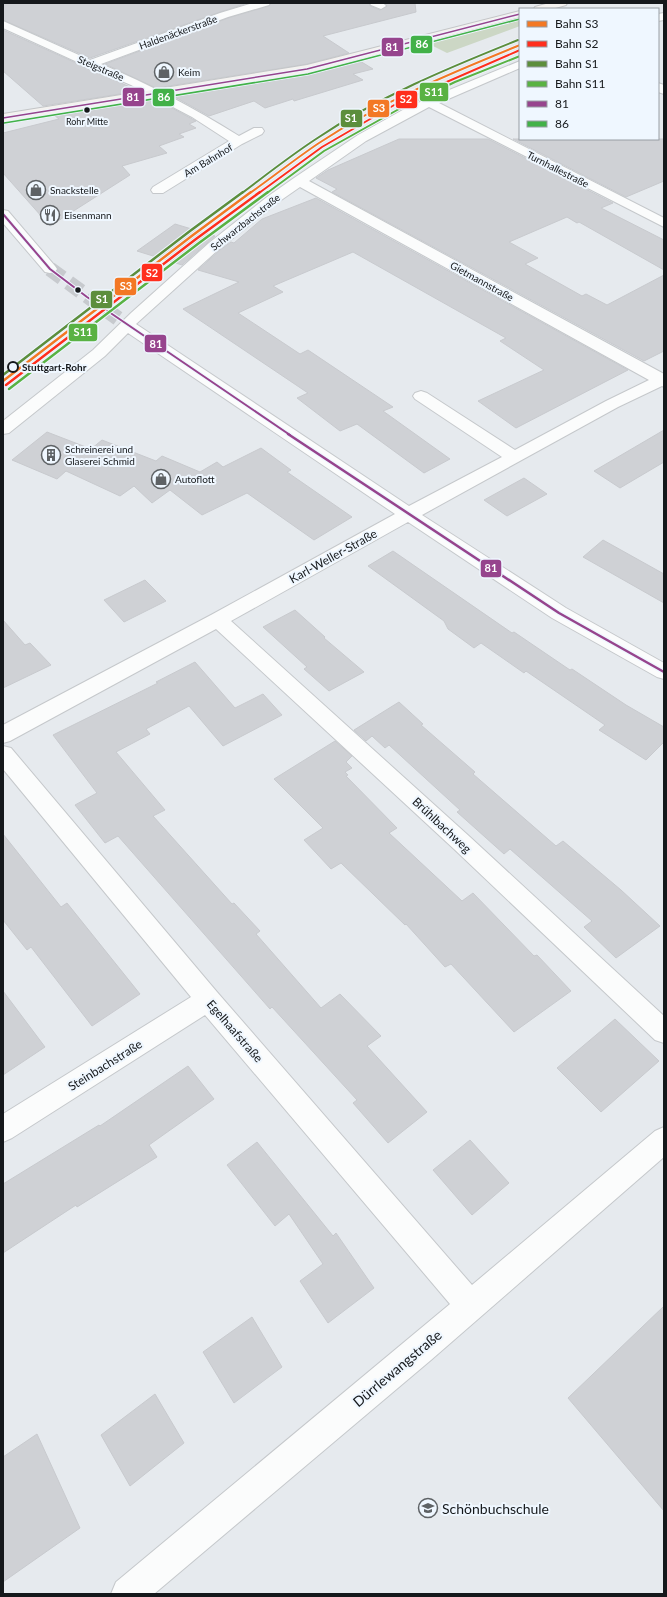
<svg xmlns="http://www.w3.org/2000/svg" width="667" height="1597" font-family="Lato,sans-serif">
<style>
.green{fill:#ccd7c5}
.building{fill:#cfd1d5;stroke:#c8cace}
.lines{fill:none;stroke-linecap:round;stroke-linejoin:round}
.minor-tunnel{stroke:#c7cace;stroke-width:15;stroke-dasharray:15 8;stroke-linecap:butt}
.minor-casing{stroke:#c5c8cb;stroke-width:2}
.major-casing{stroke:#c3c5c7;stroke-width:2}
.minor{fill:#fbfcfc;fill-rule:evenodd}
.major{fill:#f4f2f0;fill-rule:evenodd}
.bus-1-far2-casing{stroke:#eff7ff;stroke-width:3}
.bus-1-far1-casing{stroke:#eff7ff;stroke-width:4}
.bus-1-casing{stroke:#eff7ff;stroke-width:5}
.bus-2-casing{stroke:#eff7ff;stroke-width:3}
.bus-1-far2{stroke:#96448d;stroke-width:1.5}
.bus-1-far1{stroke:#96448d;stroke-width:2}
.bus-1{stroke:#96448d;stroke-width:2.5}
.bus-2{stroke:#42b148;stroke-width:1.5}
.rail-1-far1-casing{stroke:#eff7ff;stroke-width:3.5}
.rail-1-casing{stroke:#eff7ff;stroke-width:4.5}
.rail-2-far1-casing{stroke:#eff7ff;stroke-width:3.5}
.rail-2-casing{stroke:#eff7ff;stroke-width:4.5}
.rail-3-far1-casing{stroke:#eff7ff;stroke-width:3.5}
.rail-3-casing{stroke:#eff7ff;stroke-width:4.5}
.rail-4-far1-casing{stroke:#eff7ff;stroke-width:3.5}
.rail-4-casing{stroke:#eff7ff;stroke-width:4.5}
.rail-1-far1{stroke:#f37824;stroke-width:2}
.rail-1{stroke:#f37824;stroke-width:2.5}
.rail-2-far1{stroke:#ff2e1d;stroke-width:2}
.rail-2{stroke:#ff2e1d;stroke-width:2.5}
.rail-3-far1{stroke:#5c8e3c;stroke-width:2}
.rail-3{stroke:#5c8e3c;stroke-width:2.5}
.rail-4-far1{stroke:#59b243;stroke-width:2}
.rail-4{stroke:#59b243;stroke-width:2.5}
.bus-dot{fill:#15181b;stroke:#eff7ff;stroke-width:1.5}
.stop-dot{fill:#eff7ff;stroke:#15181b;stroke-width:2}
.labels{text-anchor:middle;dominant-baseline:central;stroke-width:4;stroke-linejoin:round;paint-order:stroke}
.far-bus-label{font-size:9px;fill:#15181b;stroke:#eff7ff}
.far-street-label{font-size:10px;fill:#15181b;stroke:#eff7ff}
.far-poi-label{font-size:10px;fill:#15181b;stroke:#eff7ff;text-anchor:start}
.far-stop-label{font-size:10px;font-weight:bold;fill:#15181b;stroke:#eff7ff;text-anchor:start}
.street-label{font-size:12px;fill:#15181b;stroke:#eff7ff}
.near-street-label{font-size:14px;fill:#15181b;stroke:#eff7ff}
.near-poi-label{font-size:14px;fill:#15181b;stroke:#eff7ff;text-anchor:start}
.line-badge{stroke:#eff7ff;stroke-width:1.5}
.badge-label{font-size:11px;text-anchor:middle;font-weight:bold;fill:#fff}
</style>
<rect width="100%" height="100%" fill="#e6eaee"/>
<path class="green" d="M 520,18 L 520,26 L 447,53 L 427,43 Z"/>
<path class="building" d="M 3,3 L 248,3 L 220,12 L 90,58 L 3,20 Z
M 271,3 L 369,3 L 370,6 L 380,10 L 387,6 L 385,3 L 415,3 L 416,12 L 323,36 L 349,53 L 307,64 L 156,88 L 105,64 L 228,18 L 269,6 Z
M 3,30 L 85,67 L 139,91 L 43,106 L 3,71 Z
M 360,61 L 373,69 L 353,74 L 363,80 L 294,101 L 293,99 L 265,108 L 254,101 L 209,116 L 173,96 L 307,74 Z
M 155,99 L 196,121 L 189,124 L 196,128 L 179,134 L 184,137 L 159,146 L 167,153 L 122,166 L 130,175 L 50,226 L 3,173 L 3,133 L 59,119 L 54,115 Z
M 399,139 L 488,139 L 613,203 L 601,208 L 664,240 L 664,270 L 579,222 L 577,223 L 567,217 L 509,242 L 538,258 L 525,264 L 582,296 L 586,294 L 607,305 L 664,275 L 664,351 L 644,361 L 332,192 L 337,189 L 316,178 L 328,170 Z
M 513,139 L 664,139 L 664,181 L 626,197 Z
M 316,198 L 628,370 L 516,428 L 478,401 L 544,370 L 500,341 L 506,338 L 353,252 L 273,286 L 283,292 L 238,313 L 300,354 L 308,350 L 393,407 L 383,411 L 450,459 L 424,473 L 357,424 L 340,431 L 297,398 L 308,393 L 183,309 L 239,282 L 198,270 L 220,250 L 231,242 L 234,243 L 262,219 Z
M 175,224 L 215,236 L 182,265 L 137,251 Z
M 664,430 L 664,462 L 620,488 L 594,471 Z
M 47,432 L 91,449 L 102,440 L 156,461 L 162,456 L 200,472 L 217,462 L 223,467 L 261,448 L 291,470 L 287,472 L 352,517 L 314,540 L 247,493 L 202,515 L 170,490 L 152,503 L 134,486 L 120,496 L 66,471 L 57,479 L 12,460 Z
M 524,478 L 547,494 L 507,516 L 484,500 Z
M 603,540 L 664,574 L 664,603 L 583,557 Z
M 393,551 L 512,633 L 514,632 L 570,670 L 572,669 L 626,705 L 664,727 L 664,742 L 646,760 L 599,730 L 605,725 L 526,671 L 524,673 L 481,643 L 474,648 L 448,629 L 444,621 L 368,566 Z
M 145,580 L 166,601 L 124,622 L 104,600 Z
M 295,610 L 325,637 L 324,638 L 364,672 L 329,691 L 304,669 L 307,667 L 263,627 Z
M 3,620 L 25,645 L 30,643 L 51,665 L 3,688 Z
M 195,662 L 235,708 L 263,694 L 282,715 L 223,746 L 189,706 L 146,729 L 150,734 L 116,752 L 165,810 L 153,816 L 232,904 L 234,903 L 260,931 L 256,934 L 321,1008 L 340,994 L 381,1036 L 367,1046 L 427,1112 L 388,1143 L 353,1103 L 357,1100 L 272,1007 L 270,1009 L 118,836 L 105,843 L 75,805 L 97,793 L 53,735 L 158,683 L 156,682 Z
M 399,702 L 423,724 L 421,725 L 475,772 L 473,774 L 556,846 L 563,841 L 621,890 L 660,926 L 616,958 L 584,927 L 592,921 L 510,849 L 504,854 L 457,812 L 460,810 L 389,745 L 385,748 L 372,736 L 366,741 L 354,730 Z
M 335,741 L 352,756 L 346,762 L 352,768 L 345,772 L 348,775 L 346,776 L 397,828 L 389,833 L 462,901 L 473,893 L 534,956 L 537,955 L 571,991 L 514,1032 L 451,964 L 445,967 L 406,924 L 405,925 L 341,863 L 331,869 L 304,840 L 323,828 L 274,779 Z
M 3,834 L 61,907 L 67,903 L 140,994 L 92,1026 L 31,947 L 27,950 L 3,920 Z
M 3,991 L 45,1047 L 3,1075 Z
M 615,1019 L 659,1061 L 601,1112 L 557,1068 Z
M 188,1066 L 214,1099 L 149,1145 L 157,1157 L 77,1207 L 76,1205 L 3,1253 L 3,1184 L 99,1125 L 100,1126 Z
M 470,1140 L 509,1183 L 472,1215 L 433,1170 Z
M 257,1142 L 333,1236 L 336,1233 L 374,1288 L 328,1323 L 300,1281 L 323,1264 L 289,1214 L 275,1226 L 227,1165 Z
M 664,1306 L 664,1511 L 568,1398 Z
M 252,1317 L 282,1367 L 234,1403 L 203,1352 Z
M 155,1394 L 184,1443 L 130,1486 L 101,1435 Z
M 37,1434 L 80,1528 L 3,1582 L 3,1457 Z"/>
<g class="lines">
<path class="minor-tunnel" d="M 50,269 L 127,325"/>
<defs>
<path id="minor" d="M 253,3 L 270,3 L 269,5 L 228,17 L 101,64 C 149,84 194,108 239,136 L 254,128 L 262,128 L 264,131 L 262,134 L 242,144 L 163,193 L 153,193 L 151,190 L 153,187 L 229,141 L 192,117 L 131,85 L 86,66 L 3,28 L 3,21 L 90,60 L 220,13 Z
M 370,3 L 383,3 L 386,6 L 381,9 L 371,5 Z
M 664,13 L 664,20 L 658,21 L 658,14 Z
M 520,61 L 520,68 L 439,103 L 664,218 L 664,227 L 429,107 L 366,141 L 309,181 L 664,374 L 664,387 L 662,386 L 618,407 L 422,515 L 566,608 L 664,663 L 664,679 L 657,677 L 552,618 L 408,522 L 231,621 L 470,837 L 664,1016 L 664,1043 L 655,1040 L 454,849 L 216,629 L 10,741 L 3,743 L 3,725 L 211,615 L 395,514 L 128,333 L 105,356 L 9,433 L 3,434 L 3,421 L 93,350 L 131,313 L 209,243 L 267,197 L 294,178 L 358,135 L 408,107 ZM 300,187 L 649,380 L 606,401 L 515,450 L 427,393 L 421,391 L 415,393 L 413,396 L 415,399 L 502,457 L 409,506 L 136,324 L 219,249 L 277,203 Z
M 658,83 L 664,85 L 664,94 L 658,92 Z
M 3,210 L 8,211 L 55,266 L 57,269 L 55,272 L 50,273 L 45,272 L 3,223 Z
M 3,746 L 11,748 L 217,992 L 472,1285 L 655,1131 L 664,1127 L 664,1157 L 431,1360 L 154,1594 L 111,1594 L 116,1582 L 450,1304 L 205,1015 L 12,1138 L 3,1142 L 3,1114 L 191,997 L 3,769 Z"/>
<path id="major" d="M 549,3 L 567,3 L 566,5 L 552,9 L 534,9 L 535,7 Z
M 520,11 L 520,17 L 307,73 L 3,122 L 3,114 L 307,65 Z"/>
</defs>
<use href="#minor" class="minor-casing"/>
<use href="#major" class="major-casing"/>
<use href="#minor" class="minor"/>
<use href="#major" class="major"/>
<defs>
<path id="bus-1-far2" d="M 3,118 L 307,69 L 520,14"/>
<path id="bus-1-far1" d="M 3,214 L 50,269 L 87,297 L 290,435"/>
<path id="bus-1" d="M 288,434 L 559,613 L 664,672"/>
<path id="bus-2" d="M 4,123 L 308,74 L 520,19"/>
</defs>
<use href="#bus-1-far2" class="bus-1-far2-casing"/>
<use href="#bus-1-far1" class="bus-1-far1-casing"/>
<use href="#bus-1" class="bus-1-casing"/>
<use href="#bus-2" class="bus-2-casing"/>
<use href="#bus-1-far2" class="bus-1-far2"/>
<use href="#bus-1-far1" class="bus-1-far1"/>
<use href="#bus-1" class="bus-1"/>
<use href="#bus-2" class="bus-2"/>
<defs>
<path id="rail-1-far1" d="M 250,193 C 273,177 295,159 319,143 C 381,102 451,73 520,45"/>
<path id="rail-1" d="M 3,381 L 193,235 L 251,192"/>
<path id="rail-2-far1" d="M 259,193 L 322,147 L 396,104 L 520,50"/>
<path id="rail-2" d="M 6,385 L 196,239 L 260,192"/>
<path id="rail-3-far1" d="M 242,193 C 266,175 290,156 316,139 C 378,97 448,68 518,40"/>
<path id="rail-3" d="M 3,375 L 190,231 L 243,192"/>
<path id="rail-4-far1" d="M 267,193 L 324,151 L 399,109 L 455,82 L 520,56"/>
<path id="rail-4" d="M 9,389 L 199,243 L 268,192"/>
</defs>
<use href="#rail-1-far1" class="rail-1-far1-casing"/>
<use href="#rail-1" class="rail-1-casing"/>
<use href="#rail-2-far1" class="rail-2-far1-casing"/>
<use href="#rail-2" class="rail-2-casing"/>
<use href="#rail-3-far1" class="rail-3-far1-casing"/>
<use href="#rail-3" class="rail-3-casing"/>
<use href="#rail-4-far1" class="rail-4-far1-casing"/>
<use href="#rail-4" class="rail-4-casing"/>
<use href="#rail-1-far1" class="rail-1-far1"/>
<use href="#rail-1" class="rail-1"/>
<use href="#rail-2-far1" class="rail-2-far1"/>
<use href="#rail-2" class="rail-2"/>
<use href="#rail-3-far1" class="rail-3-far1"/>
<use href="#rail-3" class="rail-3"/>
<use href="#rail-4-far1" class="rail-4-far1"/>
<use href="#rail-4" class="rail-4"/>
</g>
<defs>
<symbol id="shop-ring" viewBox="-11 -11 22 22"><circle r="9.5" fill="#eff7ff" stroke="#5e6265" stroke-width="1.5"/><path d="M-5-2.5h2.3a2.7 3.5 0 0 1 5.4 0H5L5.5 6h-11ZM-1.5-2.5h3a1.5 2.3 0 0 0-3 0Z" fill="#5e6265"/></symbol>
<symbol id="restaurant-ring" viewBox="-11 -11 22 22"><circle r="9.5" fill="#eff7ff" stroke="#5e6265" stroke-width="1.5"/><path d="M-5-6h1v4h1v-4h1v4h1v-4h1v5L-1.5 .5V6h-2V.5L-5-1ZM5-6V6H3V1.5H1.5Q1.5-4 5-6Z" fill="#5e6265"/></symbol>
<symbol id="building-ring" viewBox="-11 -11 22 22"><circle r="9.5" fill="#eff7ff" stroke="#5e6265" stroke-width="1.5"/><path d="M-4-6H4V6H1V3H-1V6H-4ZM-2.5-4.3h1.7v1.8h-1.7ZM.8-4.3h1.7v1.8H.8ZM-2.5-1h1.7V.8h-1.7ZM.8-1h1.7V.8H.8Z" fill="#5e6265"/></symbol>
<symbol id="school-ring" viewBox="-11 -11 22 22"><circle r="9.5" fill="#eff7ff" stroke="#5e6265" stroke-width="1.5"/><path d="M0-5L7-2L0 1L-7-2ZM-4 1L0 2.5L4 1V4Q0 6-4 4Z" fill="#5e6265"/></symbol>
</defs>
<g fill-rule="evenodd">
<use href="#shop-ring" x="153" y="61" width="22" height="22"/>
<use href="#shop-ring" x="25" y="179" width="22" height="22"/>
<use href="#restaurant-ring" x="39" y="204" width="22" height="22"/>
<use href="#building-ring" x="40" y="444" width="22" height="22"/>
<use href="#shop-ring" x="150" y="468" width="22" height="22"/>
<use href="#school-ring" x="417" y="1497" width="22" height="22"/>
</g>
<g class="bus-dot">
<circle cx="87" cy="110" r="3.5"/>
<circle cx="78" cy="290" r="3.5"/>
</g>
<circle class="stop-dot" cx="13" cy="367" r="5"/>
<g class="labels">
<g class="far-bus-label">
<text x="87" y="121">Rohr Mitte</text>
</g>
<g class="far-street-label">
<text transform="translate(178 32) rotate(-20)">Haldenäckerstraße</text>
<text transform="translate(101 68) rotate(23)">Steigstraße</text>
<text transform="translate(208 160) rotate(-31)">Am Bahnhof</text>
<text transform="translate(558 169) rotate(27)">Turnhallestraße</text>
<text transform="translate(245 222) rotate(-38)">Schwarzbachstraße</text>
<text transform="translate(482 281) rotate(29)">Gietmannstraße</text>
</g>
<g class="far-poi-label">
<text x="178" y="72">Keim</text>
<text x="50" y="190">Snackstelle</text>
<text x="64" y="215">Eisenmann</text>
<text x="65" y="449">Schreinerei und<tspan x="65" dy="12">Glaserei Schmid</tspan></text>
<text x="175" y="479">Autoflott</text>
</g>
<g class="far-stop-label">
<text x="22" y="367">Stuttgart-Rohr</text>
</g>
<g class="street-label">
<text transform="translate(333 556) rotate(-29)">Karl-Weller-Straße</text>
<text transform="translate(442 825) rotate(43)">Brühlbachweg</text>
<text transform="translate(235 1031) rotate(49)">Egelhaafstraße</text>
<text transform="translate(105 1065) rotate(-32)">Steinbachstraße</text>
</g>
<g class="near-street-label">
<text transform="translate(397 1368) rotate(-40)">Dürrlewangstraße</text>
</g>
<g class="near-poi-label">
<text x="442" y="1508">Schönbuchschule</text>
</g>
</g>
<g class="line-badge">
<rect x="410" y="35" width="23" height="19" rx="4" fill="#42b148"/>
<rect x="381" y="37" width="23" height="20" rx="4" fill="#96448d"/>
<rect x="419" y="82" width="30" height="20" rx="4" fill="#59b243"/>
<rect x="122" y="87" width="23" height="20" rx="4" fill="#96448d"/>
<rect x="152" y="88" width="23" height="19" rx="4" fill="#42b148"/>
<rect x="395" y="90" width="23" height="19" rx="4" fill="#ff2e1d"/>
<rect x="367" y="99" width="23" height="19" rx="4" fill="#f37824"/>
<rect x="340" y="109" width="23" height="19" rx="4" fill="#5c8e3c"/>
<rect x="141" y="263" width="22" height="19" rx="4" fill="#ff2e1d"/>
<rect x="114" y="277" width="23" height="19" rx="4" fill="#f37824"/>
<rect x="90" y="290" width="23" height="19" rx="4" fill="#5c8e3c"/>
<rect x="68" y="323" width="30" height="19" rx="4" fill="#59b243"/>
<rect x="144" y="334" width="23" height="19" rx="4" fill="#96448d"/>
<rect x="480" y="559" width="22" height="19" rx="4" fill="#96448d"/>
</g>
<g class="badge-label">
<text x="422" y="48">86</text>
<text x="392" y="51">81</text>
<text x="434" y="96">S11</text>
<text x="133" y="101">81</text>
<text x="164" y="101">86</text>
<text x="406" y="103">S2</text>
<text x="379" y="112">S3</text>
<text x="351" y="122">S1</text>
<text x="152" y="277">S2</text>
<text x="126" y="290">S3</text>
<text x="102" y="303">S1</text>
<text x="83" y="336">S11</text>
<text x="156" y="348">81</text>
<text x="491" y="572">81</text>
</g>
<rect width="667" height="1597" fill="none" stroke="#15181b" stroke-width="8"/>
<rect x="519" y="8" width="140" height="132" fill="#eff7ff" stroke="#989ea4"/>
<rect x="527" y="21" width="20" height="6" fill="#f37824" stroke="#989ea4"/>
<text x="555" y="28" font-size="12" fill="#15181b">Bahn S3</text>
<rect x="527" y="41" width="20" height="6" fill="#ff2e1d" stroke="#989ea4"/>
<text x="555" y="48" font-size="12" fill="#15181b">Bahn S2</text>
<rect x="527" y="61" width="20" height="6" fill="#5c8e3c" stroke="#989ea4"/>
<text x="555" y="68" font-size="12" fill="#15181b">Bahn S1</text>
<rect x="527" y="81" width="20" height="6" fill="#59b243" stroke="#989ea4"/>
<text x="555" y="88" font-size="12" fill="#15181b">Bahn S11</text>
<rect x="527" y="101" width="20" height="6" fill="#96448d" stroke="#989ea4"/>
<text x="555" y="108" font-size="12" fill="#15181b">81</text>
<rect x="527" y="121" width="20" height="6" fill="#42b148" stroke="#989ea4"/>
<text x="555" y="128" font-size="12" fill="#15181b">86</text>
</svg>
